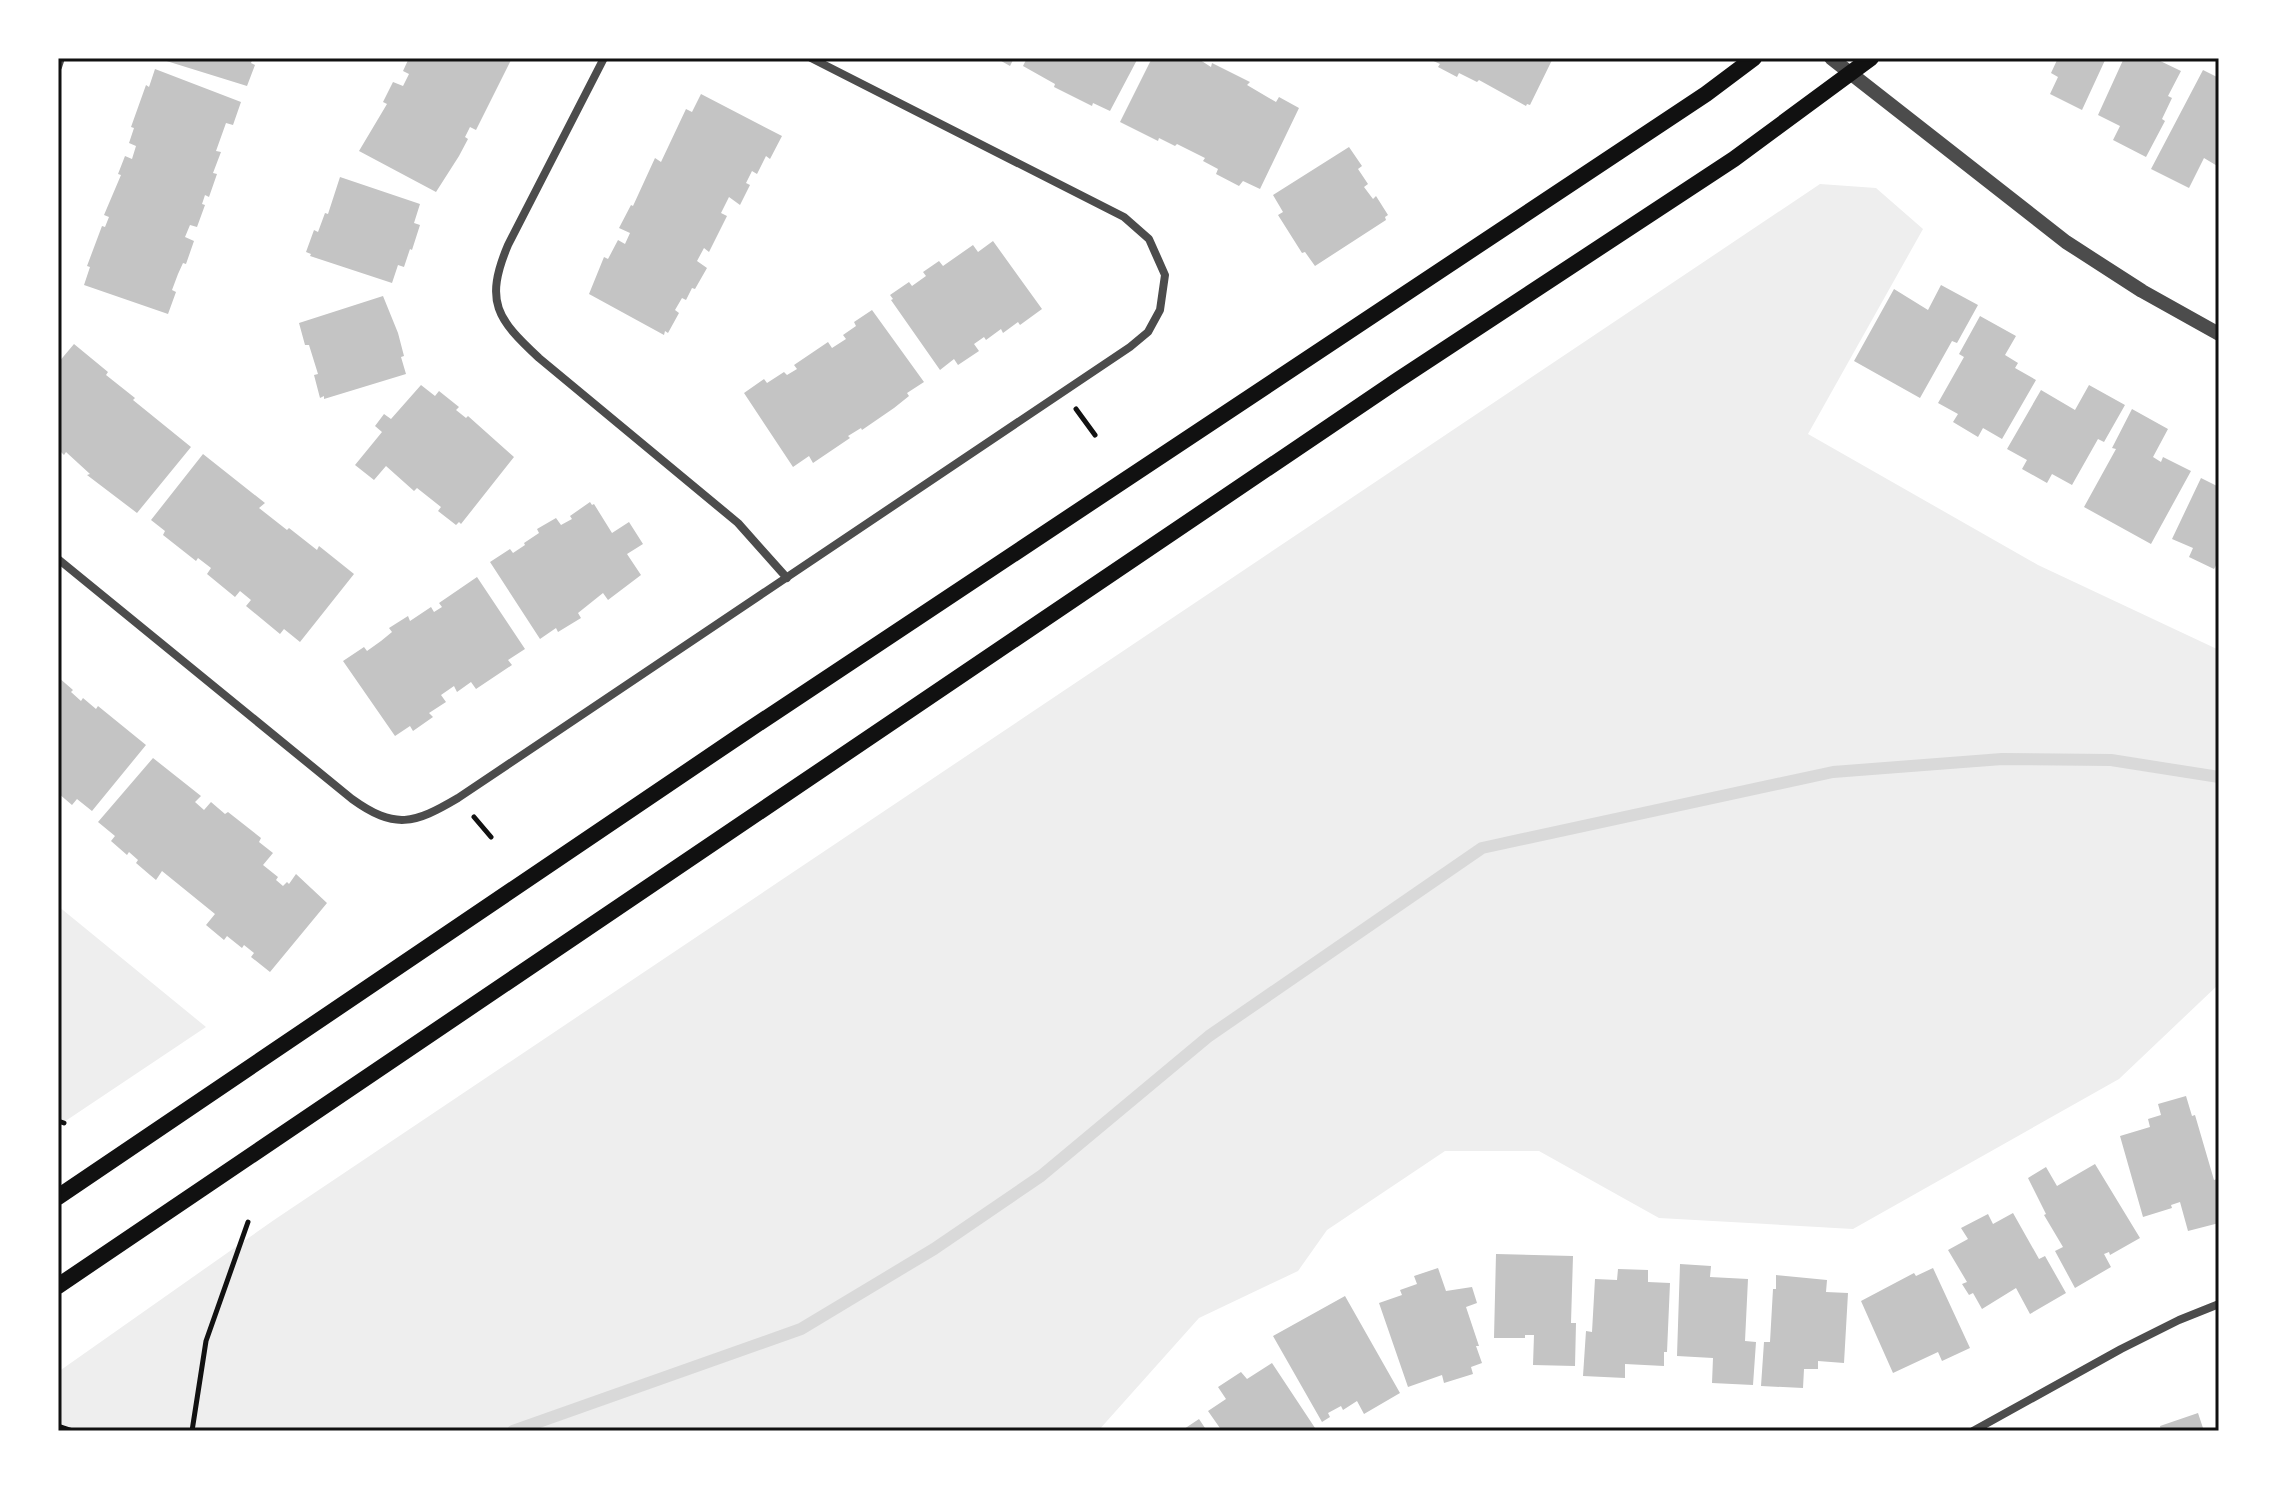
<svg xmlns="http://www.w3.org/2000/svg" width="2277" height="1489" font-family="Figtree,sans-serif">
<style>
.green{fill:#eee}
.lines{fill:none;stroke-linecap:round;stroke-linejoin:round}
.stream{stroke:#d9d9d9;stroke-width:12}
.building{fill:#c4c4c4}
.path{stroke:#111;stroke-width:5}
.minor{stroke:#4c4c4c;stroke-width:8}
.tertiary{stroke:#4c4c4c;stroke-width:14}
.secondary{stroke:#111;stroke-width:16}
.neatline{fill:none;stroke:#111;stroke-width:3}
</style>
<rect width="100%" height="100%" fill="#fff"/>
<path class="green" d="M 1820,184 L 1876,188 L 1923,229 L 1808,434 L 2038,565 L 2219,650 L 2219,984 L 2119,1079 L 1853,1229 L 1659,1218 L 1539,1151 L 1445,1151 L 1327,1230 L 1298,1271 L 1199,1318 L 1098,1431 L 58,1431 L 58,1372 L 274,1220 Z
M 58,906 L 206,1027 L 58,1126 Z"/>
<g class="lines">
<path class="stream" d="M 513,1431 L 801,1329 L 934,1249 L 1041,1176 L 1209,1036 L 1482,848 L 1833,772 L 2002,759 L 2111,760 L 2219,777"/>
</g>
<path class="building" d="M 253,58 L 251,63 L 255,65 L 247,86 L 160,59 Z
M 409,58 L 512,58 L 476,130 L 470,127 L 465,137 L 468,139 L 459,156 L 436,192 L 359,151 L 387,104 L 383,102 L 393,82 L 403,86 L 409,74 L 403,71 Z
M 996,58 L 1014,58 L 1010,66 Z
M 1027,58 L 1138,58 L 1110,111 L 1093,103 L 1092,106 L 1054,87 L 1055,84 L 1023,66 Z
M 1152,58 L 1197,58 L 1211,67 L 1212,63 L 1250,82 L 1247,85 L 1276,102 L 1279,97 L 1299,108 L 1260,189 L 1243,181 L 1239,186 L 1216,174 L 1218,169 L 1203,161 L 1205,158 L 1177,144 L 1175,146 L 1159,138 L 1158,141 L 1120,122 Z
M 1427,58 L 1553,58 L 1530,105 L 1527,104 L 1526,106 L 1479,80 L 1477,82 L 1459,73 L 1457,77 L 1438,67 L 1440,64 Z
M 2058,58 L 2106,58 L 2082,110 L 2050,94 L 2058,77 L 2051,73 Z
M 2124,58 L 2154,58 L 2181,71 L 2168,96 L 2172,98 L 2162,119 L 2165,121 L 2146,157 L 2113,140 L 2120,126 L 2098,115 Z
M 155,69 L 241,102 L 233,125 L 226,123 L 216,151 L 221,152 L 213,173 L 217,174 L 209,197 L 205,195 L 202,204 L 205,205 L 197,227 L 190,225 L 185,237 L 194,241 L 186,264 L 183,263 L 178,274 L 172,290 L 176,292 L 168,314 L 84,285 L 90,267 L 87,266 L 102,226 L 105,227 L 109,217 L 104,215 L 121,175 L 118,174 L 125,156 L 132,159 L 136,146 L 129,143 L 134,128 L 131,127 L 146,85 L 149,87 Z
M 2203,70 L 2219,78 L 2219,167 L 2204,158 L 2189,188 L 2151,169 Z
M 701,94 L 782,136 L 770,159 L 766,156 L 757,174 L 752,171 L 746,183 L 750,185 L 740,205 L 729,197 L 721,213 L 727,216 L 709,252 L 704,248 L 697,261 L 707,268 L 695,289 L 692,288 L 686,300 L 682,298 L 675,310 L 679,313 L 668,333 L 665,331 L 664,335 L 589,294 L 604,257 L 608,259 L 618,240 L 625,244 L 630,233 L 619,228 L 631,205 L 633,206 L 655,158 L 661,162 L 686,109 L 692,112 Z
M 1349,147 L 1362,166 L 1358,169 L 1368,184 L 1364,187 L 1373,199 L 1376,196 L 1388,215 L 1385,217 L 1386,220 L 1315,266 L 1305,252 L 1302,253 L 1278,215 L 1283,212 L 1273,195 Z
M 340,177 L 420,204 L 414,223 L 420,225 L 412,250 L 410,249 L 404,267 L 398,265 L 392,283 L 310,256 L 311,254 L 306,252 L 314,230 L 318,232 L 325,213 L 328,214 Z
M 993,241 L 1042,309 L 1020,325 L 1018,322 L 1003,333 L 1001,329 L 986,340 L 984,337 L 974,344 L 979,351 L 958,365 L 954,359 L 940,370 L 891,300 L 893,299 L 890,295 L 909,282 L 912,286 L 926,276 L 923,272 L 939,261 L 943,266 L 973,245 L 978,252 Z
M 1941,285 L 1978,305 L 1957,343 L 1952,341 L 1920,398 L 1854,361 L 1894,289 L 1928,310 Z
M 383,296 L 398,333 L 404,356 L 401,357 L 406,374 L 324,399 L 324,396 L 320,398 L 314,375 L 318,374 L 309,345 L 305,345 L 299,323 Z
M 872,310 L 924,382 L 907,393 L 909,396 L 894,408 L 862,430 L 861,428 L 848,436 L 850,438 L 813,463 L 809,456 L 793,467 L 744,393 L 764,379 L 767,383 L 784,372 L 787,375 L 797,369 L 794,365 L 828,342 L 832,348 L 846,339 L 843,335 L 856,326 L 854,322 Z
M 1980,316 L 2016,336 L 2005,355 L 2018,363 L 2015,368 L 2036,380 L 2002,439 L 1983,428 L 1978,437 L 1953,422 L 1958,414 L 1938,403 L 1964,357 L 1959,354 Z
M 74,344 L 108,372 L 106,375 L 135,398 L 133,400 L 191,447 L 137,513 L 87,475 L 90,474 L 66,452 L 64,455 L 58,449 L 58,363 Z
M 421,385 L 435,396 L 439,391 L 459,407 L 456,410 L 466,418 L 468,416 L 514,457 L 461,524 L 459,522 L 456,525 L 438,511 L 441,507 L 417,488 L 414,491 L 386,466 L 374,480 L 355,465 L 382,432 L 375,426 L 384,414 L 391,419 Z
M 2089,385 L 2125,405 L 2104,442 L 2098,439 L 2072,485 L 2052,474 L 2047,483 L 2022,469 L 2027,460 L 2007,449 L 2041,390 L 2075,410 Z
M 2132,409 L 2168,429 L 2153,457 L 2161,462 L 2163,457 L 2191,471 L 2151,544 L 2084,507 L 2116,449 L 2112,448 Z
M 203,454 L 265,503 L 259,508 L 287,530 L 289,528 L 317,550 L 319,546 L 354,574 L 300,642 L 284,629 L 280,634 L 246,606 L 251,600 L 240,591 L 235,597 L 207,574 L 211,568 L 198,558 L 196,561 L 163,535 L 165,531 L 151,520 Z
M 2201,478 L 2219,487 L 2219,560 L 2214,569 L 2189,557 L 2193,548 L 2172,539 Z
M 590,502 L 592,505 L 594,504 L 612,533 L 629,522 L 643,544 L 627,554 L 641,575 L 608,600 L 603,593 L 578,613 L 581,618 L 558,632 L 556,628 L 540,639 L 490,562 L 510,549 L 513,553 L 525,545 L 524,543 L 539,533 L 537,529 L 556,518 L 561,525 L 572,519 L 570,516 Z
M 477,577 L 525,649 L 508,660 L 512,665 L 476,689 L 471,682 L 457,692 L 454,686 L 441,695 L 446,702 L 429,713 L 433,717 L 413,731 L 410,726 L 395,736 L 343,661 L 364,647 L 367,651 L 381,641 L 392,632 L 389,628 L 408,616 L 410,621 L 431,607 L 434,612 L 442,607 L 439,603 Z
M 58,677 L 73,690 L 71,692 L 81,701 L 83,698 L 96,709 L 98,706 L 146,745 L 92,811 L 77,799 L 72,805 L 58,793 Z
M 153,758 L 201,796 L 195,802 L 204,810 L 211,802 L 225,814 L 228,812 L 261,838 L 259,842 L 273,853 L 263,865 L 278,877 L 276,880 L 283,886 L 287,882 L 289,884 L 296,874 L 327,903 L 270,972 L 251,957 L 254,953 L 244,945 L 242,948 L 227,936 L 224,940 L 206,925 L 215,914 L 162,871 L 156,880 L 150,875 L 136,863 L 138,860 L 129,852 L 127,855 L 111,841 L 115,836 L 98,822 Z
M 2186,1096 L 2192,1116 L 2195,1115 L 2214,1180 L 2217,1179 L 2219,1186 L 2219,1223 L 2188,1231 L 2180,1202 L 2171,1205 L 2172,1208 L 2143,1217 L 2120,1136 L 2150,1127 L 2148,1119 L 2161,1115 L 2158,1104 Z
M 2095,1164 L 2140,1238 L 2110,1255 L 2109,1252 L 2104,1254 L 2111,1267 L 2075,1288 L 2055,1251 L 2063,1247 L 2044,1215 L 2046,1214 L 2028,1178 L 2046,1167 L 2057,1186 Z
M 2013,1213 L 2039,1259 L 2045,1256 L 2066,1293 L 2030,1314 L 2016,1288 L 1982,1309 L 1973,1293 L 1969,1295 L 1962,1284 L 1967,1282 L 1948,1250 L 1968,1239 L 1961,1228 L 1988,1214 L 1993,1224 Z
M 1496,1254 L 1573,1256 L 1571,1323 L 1576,1323 L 1575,1366 L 1533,1365 L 1534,1335 L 1525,1335 L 1525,1338 L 1494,1338 Z
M 1680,1264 L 1711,1266 L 1710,1277 L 1748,1279 L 1745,1341 L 1756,1342 L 1753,1385 L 1712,1383 L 1713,1358 L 1677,1356 Z
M 1438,1268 L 1446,1291 L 1472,1287 L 1477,1303 L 1466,1307 L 1479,1346 L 1476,1346 L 1482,1363 L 1471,1367 L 1473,1374 L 1444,1383 L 1442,1375 L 1408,1387 L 1379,1303 L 1402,1295 L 1400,1290 L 1417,1284 L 1414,1276 Z
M 1933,1268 L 1970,1348 L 1942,1361 L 1938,1352 L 1893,1373 L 1861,1301 L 1914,1273 L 1916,1276 Z
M 1618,1269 L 1648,1270 L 1648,1282 L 1670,1283 L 1667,1352 L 1664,1352 L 1664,1366 L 1625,1364 L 1625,1378 L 1583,1376 L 1586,1331 L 1592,1332 L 1595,1279 L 1617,1280 Z
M 1776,1275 L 1827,1280 L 1826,1292 L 1848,1293 L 1844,1363 L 1818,1361 L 1818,1369 L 1804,1369 L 1803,1388 L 1761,1386 L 1764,1342 L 1770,1342 L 1773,1289 L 1776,1289 Z
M 1345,1296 L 1400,1393 L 1364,1414 L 1357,1401 L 1343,1410 L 1341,1406 L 1328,1413 L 1330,1417 L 1322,1422 L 1273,1336 Z
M 1272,1363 L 1317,1431 L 1222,1431 L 1208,1411 L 1226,1399 L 1218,1387 L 1241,1372 L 1247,1379 Z
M 2198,1413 L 2204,1431 L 2161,1431 L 2160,1426 Z
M 1199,1419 L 1207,1431 L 1181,1431 Z"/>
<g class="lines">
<path class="path" d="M 1076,409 L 1095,435
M 474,817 L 491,837
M 58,1121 L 64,1123
M 58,1426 L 73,1431
M 192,1431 L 206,1341 L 248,1222"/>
<path class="minor" d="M 604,58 L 508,245 C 484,302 497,319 539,358 L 738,523 L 787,578
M 58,67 L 61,58
M 58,559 L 352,799 C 395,830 414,824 458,798 L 1130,347 L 1148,332 L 1160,310 L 1165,275 L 1149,239 L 1124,217 L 811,58
M 1973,1431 L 2121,1349 L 2179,1320 L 2219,1304"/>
<path class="tertiary" d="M 1831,58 L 2066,242 L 2142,291 L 2219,334"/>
<path class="secondary" d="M 58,1197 L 744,733 L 1706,94 L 1754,58
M 58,1286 L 1398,380 L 1734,159 L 1871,58"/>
</g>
<rect width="2277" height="1489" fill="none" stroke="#ffffff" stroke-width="120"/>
<rect x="60" y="60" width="2157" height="1369" class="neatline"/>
</svg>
